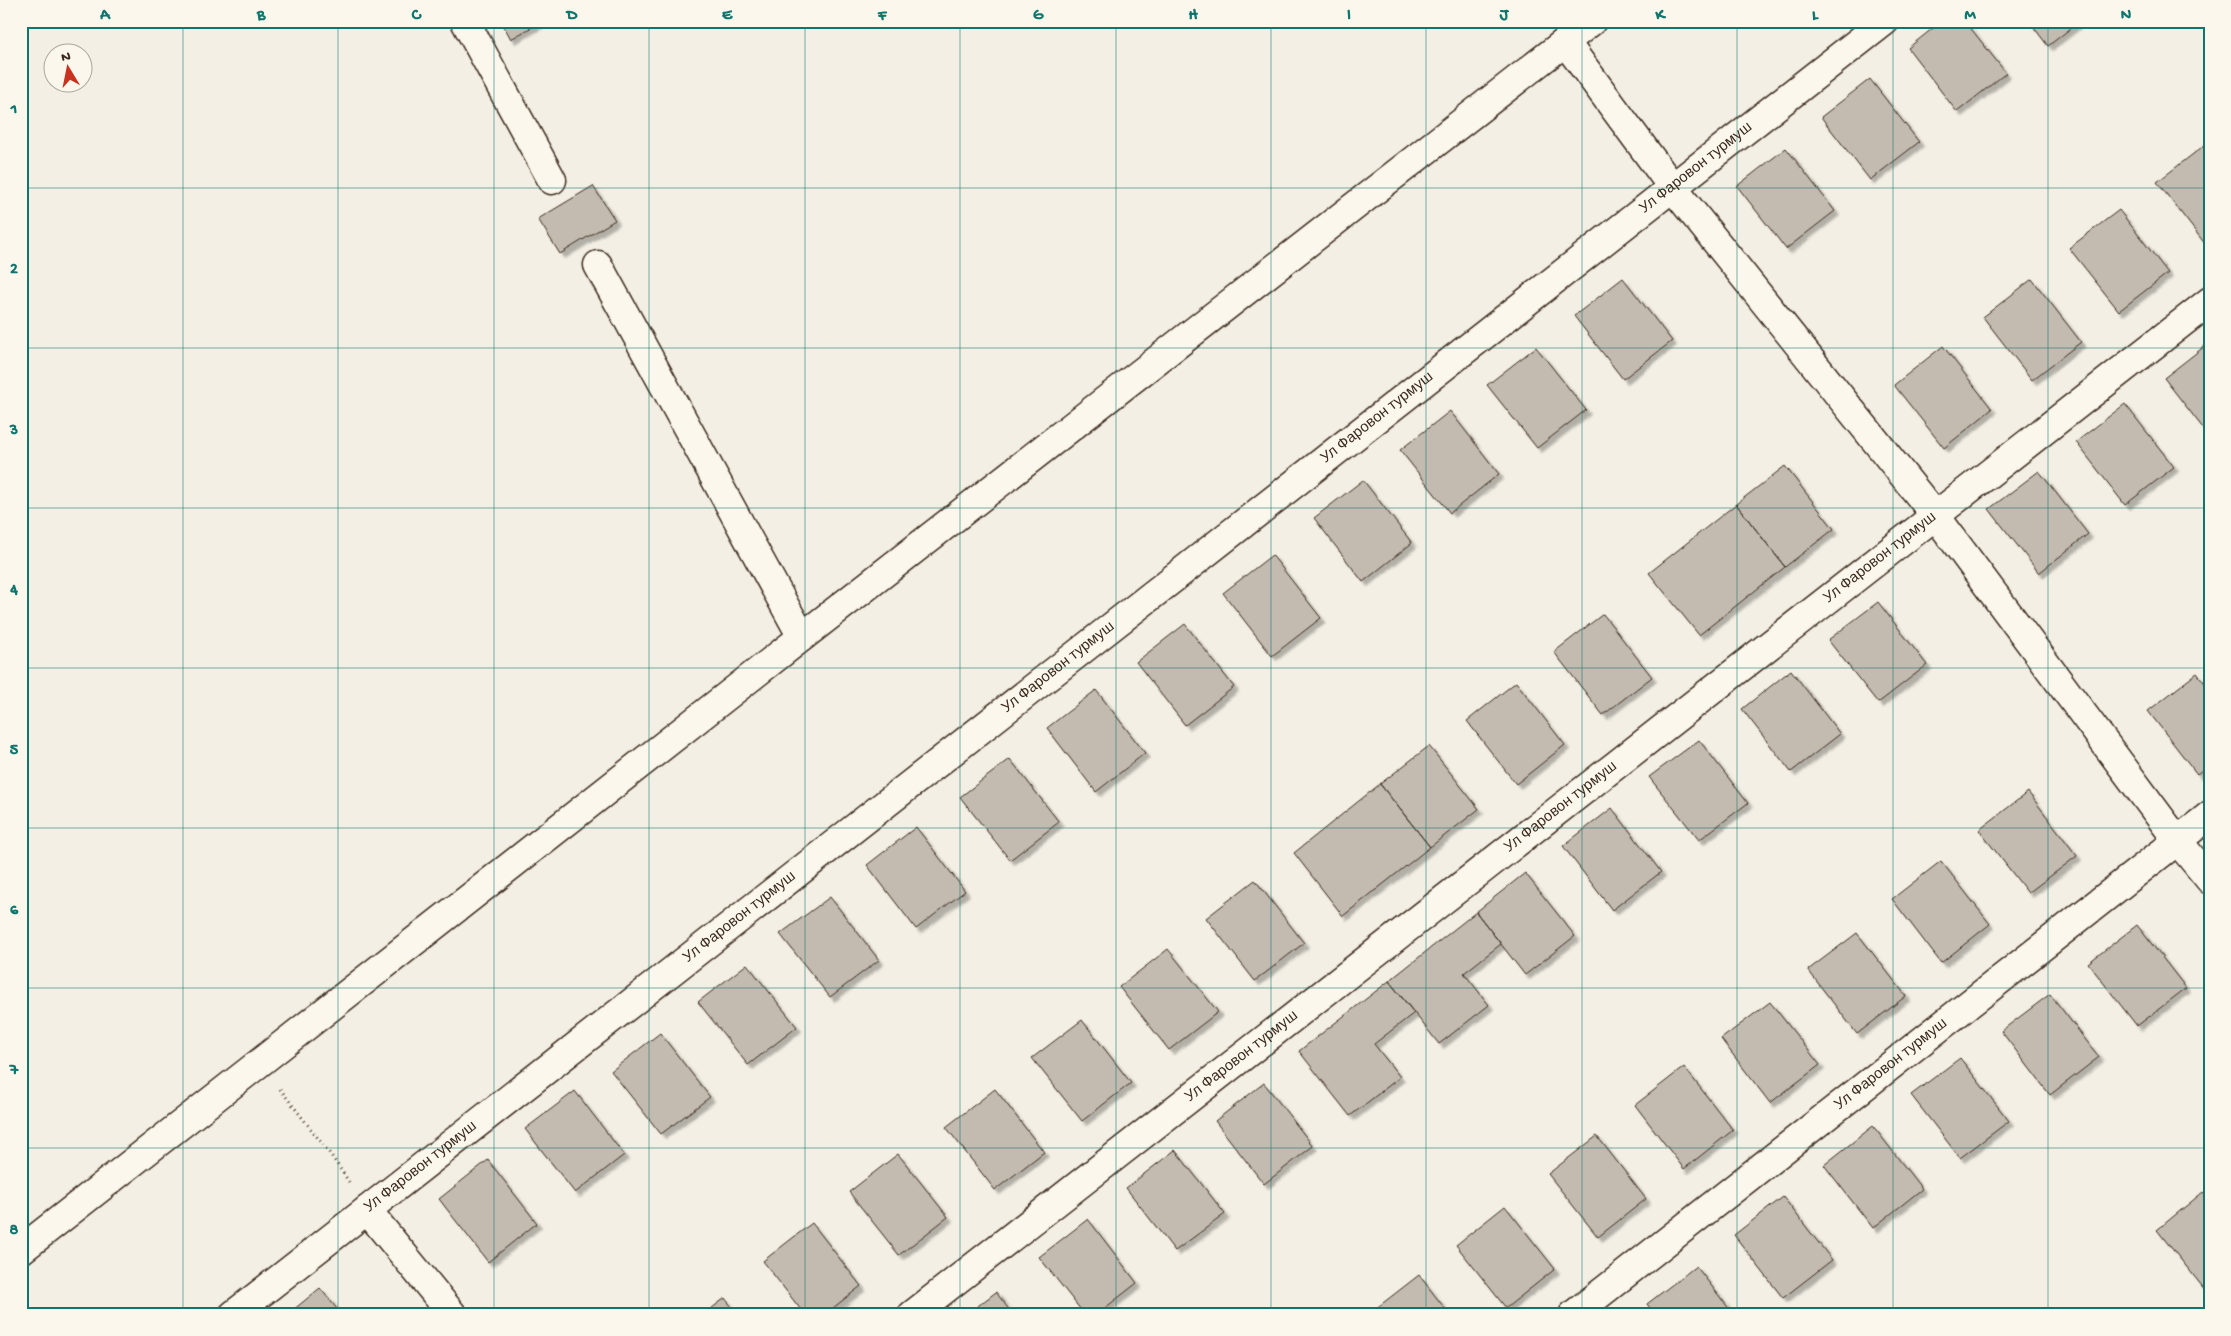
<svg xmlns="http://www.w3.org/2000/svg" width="2231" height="1336" font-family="'Gochi Hand',sans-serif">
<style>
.building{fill:#c3bbb0;stroke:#3b2a1e;filter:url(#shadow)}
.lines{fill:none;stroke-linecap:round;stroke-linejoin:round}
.minor-casing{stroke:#3b2a1e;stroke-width:31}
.major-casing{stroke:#3b2a1e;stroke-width:31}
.path{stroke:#3b2a1e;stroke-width:3;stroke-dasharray:1 4;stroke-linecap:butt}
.minor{stroke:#fbf7ec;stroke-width:28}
.major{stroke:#fbf7ec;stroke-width:28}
.grid{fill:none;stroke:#0f766e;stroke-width:1;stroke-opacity:0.55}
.labels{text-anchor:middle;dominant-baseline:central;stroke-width:4;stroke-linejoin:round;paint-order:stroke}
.street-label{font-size:15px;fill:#3b2a1e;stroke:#fbf7ec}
.neatline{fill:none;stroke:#0f766e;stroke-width:2}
.grid-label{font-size:16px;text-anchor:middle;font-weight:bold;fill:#0f766e}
</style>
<defs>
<filter id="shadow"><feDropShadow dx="4.5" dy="4.5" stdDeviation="1" flood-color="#0004"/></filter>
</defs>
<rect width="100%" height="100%" fill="#f3efe4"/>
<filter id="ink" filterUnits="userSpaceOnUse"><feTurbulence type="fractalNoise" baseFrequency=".02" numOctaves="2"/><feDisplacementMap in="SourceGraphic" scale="10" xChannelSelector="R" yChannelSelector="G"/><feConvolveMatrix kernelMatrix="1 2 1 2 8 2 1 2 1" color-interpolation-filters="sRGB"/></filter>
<g filter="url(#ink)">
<path class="building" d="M 501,21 L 540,21 L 541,22 L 511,39 Z
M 1942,21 L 1965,21 L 2006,73 L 1957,112 L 1908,48 Z
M 2029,21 L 2080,21 L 2048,46 Z
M 1870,79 L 1919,142 L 1870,180 L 1821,117 Z
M 2206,144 L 2210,149 L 2210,242 L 2206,245 L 2157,182 Z
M 1786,148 L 1835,211 L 1786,249 L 1737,186 Z
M 593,186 L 615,220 L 560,254 L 538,219 Z
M 2119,210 L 2168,273 L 2119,311 L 2069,248 Z
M 1623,278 L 1672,341 L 1623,379 L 1574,316 Z
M 2032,279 L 2081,342 L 2032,380 L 1983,317 Z
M 2210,342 L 2210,437 L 2164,378 Z
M 1943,346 L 1992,409 L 1944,448 L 1894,385 Z
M 1536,347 L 1586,410 L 1537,448 L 1487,385 Z
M 2125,404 L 2174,467 L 2125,505 L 2076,442 Z
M 1450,411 L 1499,474 L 1450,513 L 1400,450 Z
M 1785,466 L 1834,529 L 1785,567 L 1736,504 Z
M 2039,471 L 2088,534 L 2039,573 L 1989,509 Z
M 1363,480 L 1412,543 L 1363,582 L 1314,518 Z
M 1736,504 L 1785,567 L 1699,635 L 1649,573 Z
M 1272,555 L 1321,618 L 1272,656 L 1223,593 Z
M 1878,602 L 1927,665 L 1878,703 L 1828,640 Z
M 1603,614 L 1652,677 L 1603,715 L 1554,652 Z
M 1185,624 L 1234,687 L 1185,725 L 1136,662 Z
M 1791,670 L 1840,734 L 1791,772 L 1742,709 Z
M 2197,673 L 2210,690 L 2210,764 L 2197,774 L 2148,711 Z
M 1516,682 L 1565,745 L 1516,784 L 1467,721 Z
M 1096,690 L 1145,753 L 1096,792 L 1047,728 Z
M 1699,740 L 1748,803 L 1699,840 L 1649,777 Z
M 1429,746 L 1479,809 L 1430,847 L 1380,784 Z
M 1010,759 L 1059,822 L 1010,860 L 960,797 Z
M 1380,784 L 1430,847 L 1343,916 L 1294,853 Z
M 2028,792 L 2077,856 L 2028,893 L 1979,830 Z
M 1612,808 L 1661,872 L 1612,910 L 1563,846 Z
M 916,827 L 965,891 L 916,929 L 867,865 Z
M 1941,861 L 1990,924 L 1941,963 L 1892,899 Z
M 1525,873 L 1575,936 L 1525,975 L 1476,912 Z
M 1255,880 L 1304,943 L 1255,981 L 1206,918 Z
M 830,897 L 879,960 L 830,997 L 780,934 Z
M 1476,912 L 1501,944 L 1464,973 L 1489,1005 L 1439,1044 L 1389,981 Z
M 2137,925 L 2186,988 L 2137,1026 L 2088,963 Z
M 1857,933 L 1906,996 L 1857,1034 L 1808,970 Z
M 1168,949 L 1218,1012 L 1169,1050 L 1119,987 Z
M 747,964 L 797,1027 L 748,1065 L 698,1002 Z
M 1389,981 L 1414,1013 L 1374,1044 L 1400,1077 L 1350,1116 L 1299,1051 Z
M 2050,994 L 2099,1057 L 2050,1095 L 2001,1031 Z
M 1770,1002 L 1820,1065 L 1770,1103 L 1721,1039 Z
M 1082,1020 L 1131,1083 L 1082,1121 L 1032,1058 Z
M 660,1033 L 710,1097 L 661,1134 L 611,1071 Z
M 1960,1058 L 2009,1121 L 1960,1158 L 1911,1095 Z
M 1684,1067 L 1733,1130 L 1684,1169 L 1635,1105 Z
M 1264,1083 L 1313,1146 L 1264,1184 L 1215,1121 Z
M 995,1089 L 1044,1152 L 995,1190 L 946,1127 Z
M 575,1091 L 624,1155 L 575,1193 L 525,1129 Z
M 1873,1126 L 1922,1189 L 1873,1228 L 1824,1165 Z
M 1597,1136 L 1646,1199 L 1598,1237 L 1548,1174 Z
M 1175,1150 L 1225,1214 L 1175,1251 L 1126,1188 Z
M 898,1154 L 948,1217 L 899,1255 L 849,1192 Z
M 488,1160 L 537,1223 L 488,1262 L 439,1199 Z
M 2203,1192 L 2210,1200 L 2210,1288 L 2206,1291 L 2157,1230 Z
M 1783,1197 L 1832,1260 L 1783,1298 L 1734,1235 Z
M 1505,1206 L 1555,1269 L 1506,1308 L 1456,1245 Z
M 1088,1219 L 1137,1283 L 1096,1315 L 1085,1315 L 1039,1257 Z
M 812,1223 L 861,1286 L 824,1315 L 805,1315 L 763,1261 Z
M 1696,1266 L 1734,1315 L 1655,1315 L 1647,1304 Z
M 1419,1275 L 1450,1315 L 1371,1315 L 1370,1313 Z
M 320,1288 L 342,1315 L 287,1315 Z
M 996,1292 L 1013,1315 L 966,1315 Z
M 725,1298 L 738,1315 L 703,1315 Z"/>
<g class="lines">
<defs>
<g id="minor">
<path d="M 465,21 L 552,180"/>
<path d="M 1566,43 L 1673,188 L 1935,515 L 2177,840 L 2210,880"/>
<path d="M 598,265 L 802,637"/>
<path d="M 367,1210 L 453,1315"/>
<path id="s1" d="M 233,1315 L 1885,21"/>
<path id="s2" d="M 912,1315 L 2210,301"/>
<path id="s3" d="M 1573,1315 L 2210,815"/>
</g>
<path id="major" d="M 21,1250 L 802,637 L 1592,21"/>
</defs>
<use href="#minor" class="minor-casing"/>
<use href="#major" class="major-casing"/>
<path class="path" d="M 280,1089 L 331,1155 L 349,1182"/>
<use href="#minor" class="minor"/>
<use href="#major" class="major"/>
</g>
</g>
<path class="grid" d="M 183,21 L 183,1315M 338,21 L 338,1315M 494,21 L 494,1315M 649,21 L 649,1315M 805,21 L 805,1315M 960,21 L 960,1315M 1116,21 L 1116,1315M 1271,21 L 1271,1315M 1426,21 L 1426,1315M 1582,21 L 1582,1315M 1737,21 L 1737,1315M 1893,21 L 1893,1315M 2048,21 L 2048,1315M 21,188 L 2210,188M 21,348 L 2210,348M 21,508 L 2210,508M 21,668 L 2210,668M 21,828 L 2210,828M 21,988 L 2210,988M 21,1148 L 2210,1148"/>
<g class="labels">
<g class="street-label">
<text stroke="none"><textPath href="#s1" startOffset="1859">Ул Фаровон турмуш</textPath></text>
<text stroke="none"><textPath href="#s1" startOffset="1454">Ул Фаровон турмуш</textPath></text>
<text stroke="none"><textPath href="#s2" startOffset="1229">Ул Фаровон турмуш</textPath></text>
<text stroke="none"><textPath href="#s1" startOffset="1049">Ул Фаровон турмуш</textPath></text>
<text stroke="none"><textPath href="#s2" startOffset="824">Ул Фаровон турмуш</textPath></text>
<text stroke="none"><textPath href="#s1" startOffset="644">Ул Фаровон турмуш</textPath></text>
<text stroke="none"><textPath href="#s2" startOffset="419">Ул Фаровон турмуш</textPath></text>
<text stroke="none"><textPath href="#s3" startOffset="405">Ул Фаровон турмуш</textPath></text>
<text stroke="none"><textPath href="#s1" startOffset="239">Ул Фаровон турмуш</textPath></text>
</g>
</g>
<rect width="2231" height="1336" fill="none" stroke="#fbf7ec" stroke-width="55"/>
<g transform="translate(68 68) rotate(350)"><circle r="24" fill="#fbf7ec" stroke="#aea59a"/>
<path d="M0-4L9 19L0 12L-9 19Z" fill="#c8321e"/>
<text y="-8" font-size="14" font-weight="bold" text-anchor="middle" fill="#3b2a1e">N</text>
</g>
<rect x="28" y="28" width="2176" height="1280" class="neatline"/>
<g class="grid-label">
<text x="105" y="19">A</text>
<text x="261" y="19">B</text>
<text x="416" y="19">C</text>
<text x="572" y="19">D</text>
<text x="727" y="19">E</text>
<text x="882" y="19">F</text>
<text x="1038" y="19">G</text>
<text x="1193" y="19">H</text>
<text x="1349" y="19">I</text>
<text x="1504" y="19">J</text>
<text x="1660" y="19">K</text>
<text x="1815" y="19">L</text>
<text x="1970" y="19">M</text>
<text x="2126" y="19">N</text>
<text x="14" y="113">1</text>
<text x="14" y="273">2</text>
<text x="14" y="434">3</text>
<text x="14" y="594">4</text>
<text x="14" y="754">5</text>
<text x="14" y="914">6</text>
<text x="14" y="1074">7</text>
<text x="14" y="1234">8</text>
</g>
</svg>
